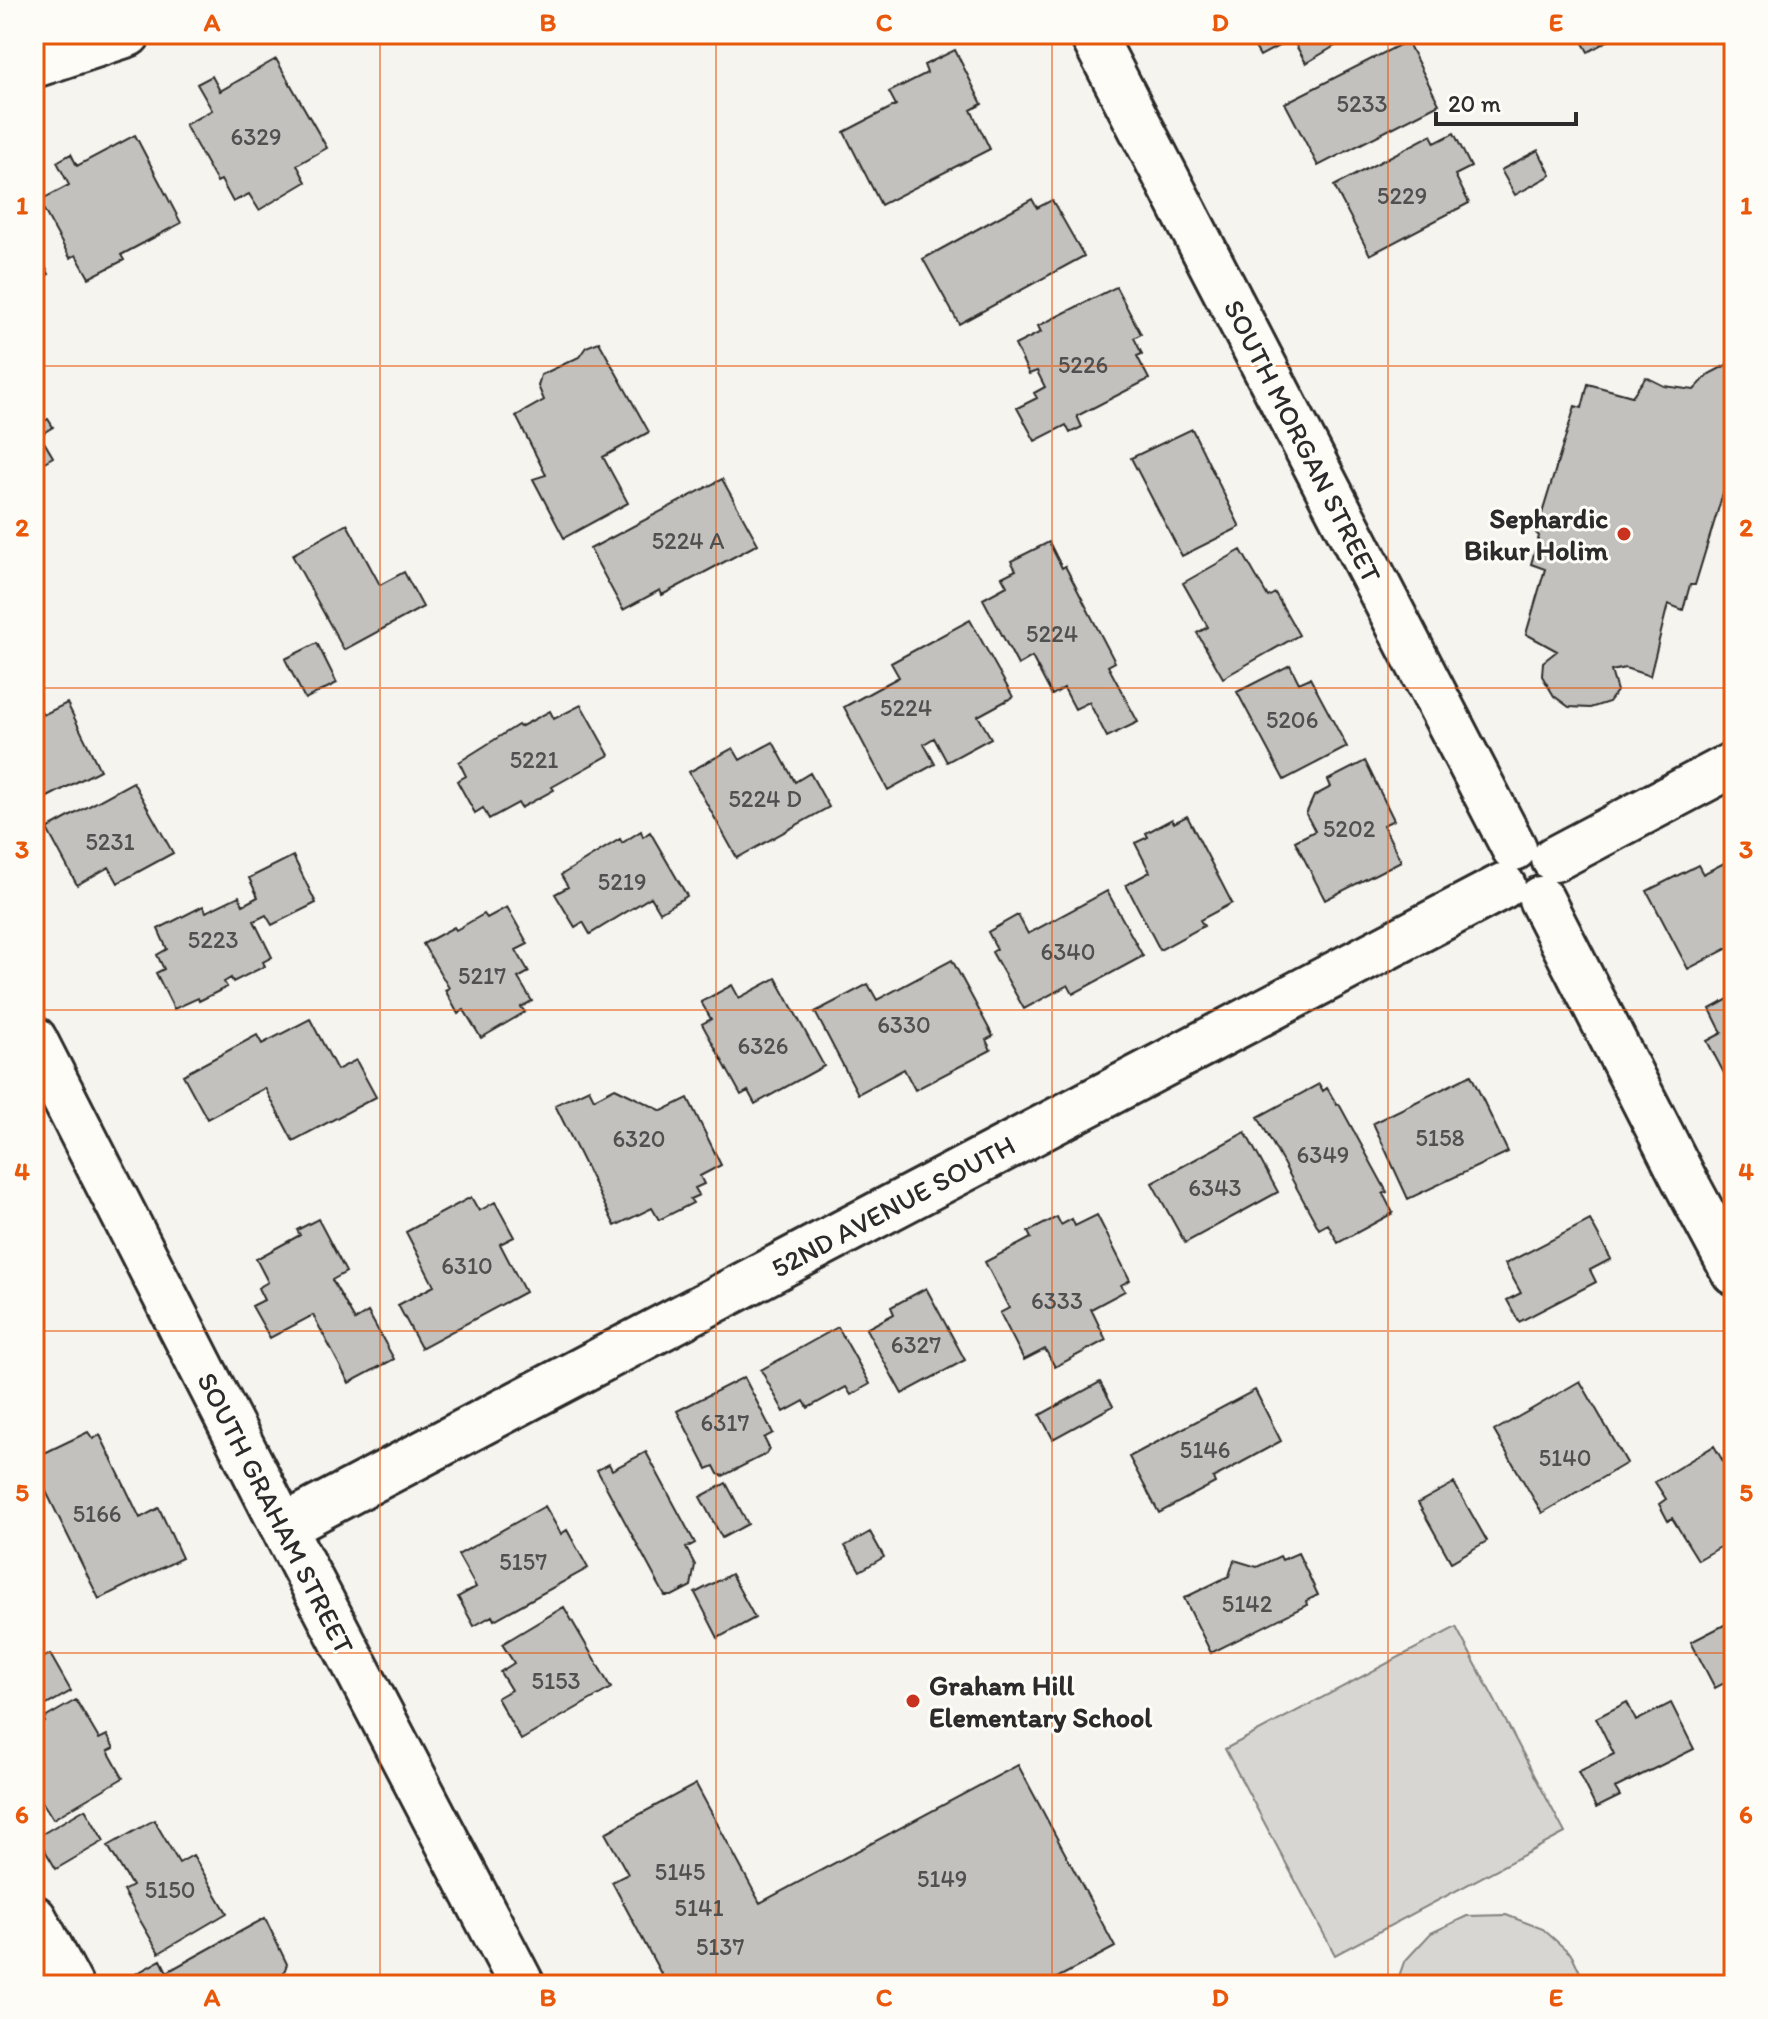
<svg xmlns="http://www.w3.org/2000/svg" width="1768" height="2019" font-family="Itim,sans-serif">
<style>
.green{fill:#d7d6d2;stroke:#81807e;stroke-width:2}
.building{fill:#c2c1be;stroke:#2b2b2b;stroke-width:2}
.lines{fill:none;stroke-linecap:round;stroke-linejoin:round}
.street-casing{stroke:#2b2b2b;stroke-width:50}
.street{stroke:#fdfcf7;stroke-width:44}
.grid{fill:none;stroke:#e8590c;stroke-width:2;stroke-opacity:0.55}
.poi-dot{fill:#c8321e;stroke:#fdfcf7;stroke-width:3}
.labels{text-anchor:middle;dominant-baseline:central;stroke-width:6;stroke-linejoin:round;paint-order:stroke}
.number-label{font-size:24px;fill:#515050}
.street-label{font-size:28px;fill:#2b2b2b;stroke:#fdfcf7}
.poi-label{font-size:28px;font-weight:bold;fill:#2b2b2b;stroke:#fdfcf7;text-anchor:end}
.neatline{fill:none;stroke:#e8590c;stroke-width:3}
.grid-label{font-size:26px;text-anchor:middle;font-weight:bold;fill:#e8590c}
</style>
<rect width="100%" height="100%" fill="#f5f4ef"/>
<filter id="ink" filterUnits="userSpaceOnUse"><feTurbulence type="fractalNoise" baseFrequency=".0125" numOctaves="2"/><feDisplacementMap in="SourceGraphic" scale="16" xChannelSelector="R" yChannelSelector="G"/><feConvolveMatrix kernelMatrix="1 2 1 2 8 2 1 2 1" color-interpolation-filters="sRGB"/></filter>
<g filter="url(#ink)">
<path class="green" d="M 1456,1627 L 1565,1833 L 1335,1955 L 1225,1749 Z
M 1506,1915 L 1543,1929 L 1572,1955 L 1586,1985 L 1396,1985 L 1404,1962 L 1431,1933 L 1467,1916 Z"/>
<path class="building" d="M 1234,34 L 1282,34 L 1286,42 L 1260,56 L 1249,37 L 1238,42 Z
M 1294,34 L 1335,34 L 1340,43 L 1306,63 L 1294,42 L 1297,40 Z
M 1578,34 L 1620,34 L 1588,52 Z
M 1407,41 L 1439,104 L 1318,166 L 1285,103 Z
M 955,50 L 982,104 L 971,110 L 990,149 L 881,205 L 844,132 L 896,105 L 889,92 L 927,73 L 924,65 Z
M 276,59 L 327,148 L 297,165 L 306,182 L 259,210 L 249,194 L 233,202 L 221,180 L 217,182 L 185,125 L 212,110 L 197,84 L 212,76 L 220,91 Z
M 1454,133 L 1471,167 L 1455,175 L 1469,203 L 1370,255 L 1334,186 L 1431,135 L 1435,143 Z
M 135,135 L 181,223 L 121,255 L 124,260 L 89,278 L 76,255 L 70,258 L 39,201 L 69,185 L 57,162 L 71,154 L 77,166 Z
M 1538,150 L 1551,175 L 1515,195 L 1501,170 Z
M 1032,199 L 1037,208 L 1052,200 L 1084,256 L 959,324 L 923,259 Z
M 34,246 L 49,274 L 34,282 Z
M 1116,287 L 1141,334 L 1134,338 L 1142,354 L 1137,356 L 1149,379 L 1077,416 L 1082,427 L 1070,433 L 1066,425 L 1035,441 L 1017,408 L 1037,398 L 1034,393 L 1045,387 L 1037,371 L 1029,374 L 1015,345 L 1041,332 L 1038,326 Z
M 599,342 L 649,432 L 603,457 L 628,503 L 564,538 L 533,479 L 546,475 L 516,416 L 544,400 L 538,386 L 541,375 L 579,357 L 586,347 Z
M 1734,361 L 1734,474 L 1728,477 L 1695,585 L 1690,585 L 1683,610 L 1668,604 L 1650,676 L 1625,668 L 1611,671 L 1617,691 L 1609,702 L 1590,708 L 1569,707 L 1554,696 L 1542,676 L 1543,662 L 1557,651 L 1526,634 L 1545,569 L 1531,564 L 1539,536 L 1536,533 L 1575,406 L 1582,408 L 1588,384 L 1632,396 L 1646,377 L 1664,386 L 1694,390 L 1709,374 Z
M 48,419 L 53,427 L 40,435 L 53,457 L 34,468 L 34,426 Z
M 1192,429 L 1240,527 L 1182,556 L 1131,458 Z
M 722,479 L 758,544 L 662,595 L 660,590 L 623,610 L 590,549 Z
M 347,524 L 380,585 L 404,572 L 423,607 L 344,650 L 292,555 Z
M 1049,542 L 1062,568 L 1065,566 L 1115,662 L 1108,666 L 1138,722 L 1107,737 L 1089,702 L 1075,709 L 1064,688 L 1052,695 L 1032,657 L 1018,665 L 983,599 L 1007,586 L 1002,577 L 1016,570 L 1011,561 Z
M 1241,550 L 1268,597 L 1275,593 L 1299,635 L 1223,678 L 1197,633 L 1208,627 L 1183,583 Z
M 970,620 L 1013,697 L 978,716 L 991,738 L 947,762 L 934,738 L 924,744 L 935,764 L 888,790 L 844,707 L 899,677 L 891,663 Z
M 317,643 L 337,683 L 305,699 L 285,659 Z
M 1290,665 L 1299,683 L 1310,678 L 1347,747 L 1284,780 L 1237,692 Z
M 34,697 L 43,715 L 67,703 L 100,770 L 34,804 Z
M 581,705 L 609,755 L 552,787 L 554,790 L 521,808 L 518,803 L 489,819 L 483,808 L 475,813 L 457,781 L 466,776 L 459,762 L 518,725 L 520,727 L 550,711 L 554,719 Z
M 773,742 L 795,782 L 810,773 L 829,807 L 737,858 L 689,772 L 733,748 L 740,760 Z
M 1365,761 L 1394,820 L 1383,825 L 1401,861 L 1325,900 L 1295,841 L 1315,831 L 1306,814 L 1314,796 L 1331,787 L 1328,780 Z
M 133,782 L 173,853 L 118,883 L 109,867 L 77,885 L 47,829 Z
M 1187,816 L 1232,903 L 1200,920 L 1204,926 L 1160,950 L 1126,885 L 1150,872 L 1135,843 L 1148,837 L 1146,833 L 1172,819 L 1174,823 Z
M 641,831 L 643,837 L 650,832 L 687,896 L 660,912 L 651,897 L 590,934 L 583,922 L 575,927 L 555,894 L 568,887 L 561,875 L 620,839 L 622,843 Z
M 293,856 L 316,903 L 272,925 L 266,915 L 254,921 L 272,957 L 263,962 L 265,966 L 233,982 L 231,978 L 224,982 L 227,987 L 199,1001 L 198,998 L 174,1009 L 156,973 L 164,969 L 157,955 L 167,949 L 158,929 L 203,906 L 206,912 L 239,896 L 243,905 L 258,897 L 249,878 Z
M 1734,858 L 1734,945 L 1688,969 L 1647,891 L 1698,865 L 1703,874 Z
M 1107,891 L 1143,956 L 1073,994 L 1068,985 L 1024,1009 L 992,952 L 997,949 L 988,932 L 1018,915 L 1028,934 Z
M 507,907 L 528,944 L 516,950 L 529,972 L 518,978 L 532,1001 L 521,1007 L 525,1012 L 481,1038 L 464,1010 L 458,1014 L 445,990 L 449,988 L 423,944 L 454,927 L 456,930 L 484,914 L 487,918 Z
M 952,960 L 993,1036 L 986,1040 L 991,1050 L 915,1090 L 904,1069 L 858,1094 L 815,1012 L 868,984 L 877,1000 Z
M 776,978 L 824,1066 L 755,1104 L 748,1091 L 741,1095 L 702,1024 L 711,1019 L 701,1002 L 732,985 L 739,998 Z
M 1734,996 L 1734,1092 L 1707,1041 L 1722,1033 L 1710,1009 Z
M 310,1019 L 337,1070 L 356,1060 L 376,1097 L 293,1141 L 265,1088 L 207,1119 L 183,1075 L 257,1035 L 262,1044 Z
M 1471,1075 L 1508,1152 L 1408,1199 L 1373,1123 Z
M 1319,1084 L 1323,1091 L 1327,1088 L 1337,1105 L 1339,1104 L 1387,1192 L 1383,1194 L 1393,1213 L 1338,1243 L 1328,1224 L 1319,1229 L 1258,1117 Z
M 615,1088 L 662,1111 L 688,1098 L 721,1165 L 700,1176 L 704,1184 L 695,1188 L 699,1195 L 690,1199 L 693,1203 L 659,1220 L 652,1208 L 615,1226 L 555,1105 L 589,1089 L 594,1099 Z
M 1245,1132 L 1278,1192 L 1185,1243 L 1152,1183 Z
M 471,1197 L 479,1211 L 495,1202 L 514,1237 L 500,1244 L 525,1292 L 421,1348 L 398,1305 L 434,1286 L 406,1232 Z
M 1097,1215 L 1130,1280 L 1121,1285 L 1125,1291 L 1091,1309 L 1106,1340 L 1055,1367 L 1045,1349 L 1024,1360 L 1000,1313 L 1009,1308 L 985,1262 L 1031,1238 L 1028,1232 L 1057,1217 L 1061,1225 L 1072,1219 L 1075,1226 Z
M 318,1219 L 346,1272 L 332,1280 L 355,1320 L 368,1312 L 394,1359 L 349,1383 L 313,1315 L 270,1338 L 252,1306 L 264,1300 L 258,1288 L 268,1282 L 256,1259 L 300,1235 L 297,1230 Z
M 1590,1220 L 1611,1259 L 1590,1270 L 1596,1282 L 1519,1322 L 1507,1300 L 1521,1293 L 1505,1264 Z
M 926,1288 L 965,1360 L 902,1394 L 866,1329 L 894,1314 L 891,1307 Z
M 838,1327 L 870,1384 L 851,1395 L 846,1387 L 808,1408 L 804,1401 L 784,1412 L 761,1370 Z
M 744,1377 L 773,1433 L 764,1438 L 769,1448 L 766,1454 L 723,1476 L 718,1474 L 714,1466 L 707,1469 L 677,1411 Z
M 1580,1381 L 1627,1463 L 1542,1513 L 1494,1431 Z
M 1100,1382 L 1113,1406 L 1053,1439 L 1040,1415 Z
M 1255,1390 L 1281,1441 L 1213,1478 L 1215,1483 L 1159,1513 L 1129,1457 Z
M 88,1432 L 93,1439 L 100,1435 L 140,1518 L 159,1508 L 182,1558 L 99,1599 L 34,1467 L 34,1458 Z
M 1714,1446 L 1730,1473 L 1734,1471 L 1734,1539 L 1698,1560 L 1672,1518 L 1668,1521 L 1659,1504 L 1666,1499 L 1655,1482 Z
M 646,1452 L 695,1543 L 686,1548 L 695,1565 L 691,1586 L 672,1596 L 665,1596 L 597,1470 L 609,1464 L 612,1470 Z
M 726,1483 L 748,1524 L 722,1538 L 700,1497 Z
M 1454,1483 L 1487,1541 L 1451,1562 L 1418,1503 Z
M 545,1506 L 561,1534 L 567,1530 L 588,1568 L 494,1620 L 492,1616 L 474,1626 L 458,1597 L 476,1587 L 458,1555 Z
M 870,1532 L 884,1557 L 860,1571 L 845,1546 Z
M 1298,1553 L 1318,1595 L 1306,1601 L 1307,1605 L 1211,1653 L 1184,1598 L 1229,1576 L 1234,1560 L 1257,1567 L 1280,1556 L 1282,1560 Z
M 731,1574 L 755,1618 L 718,1638 L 695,1593 Z
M 564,1607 L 611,1688 L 521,1740 L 497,1698 L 511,1690 L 500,1672 L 514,1663 L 502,1644 Z
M 1734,1620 L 1734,1678 L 1715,1688 L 1691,1642 Z
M 50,1654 L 71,1691 L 34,1712 L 34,1663 Z
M 76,1700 L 99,1739 L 107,1735 L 114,1748 L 108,1751 L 123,1778 L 53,1819 L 34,1789 L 34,1729 L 45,1722 L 43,1719 Z
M 1627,1702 L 1636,1721 L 1671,1703 L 1694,1749 L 1615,1788 L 1620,1796 L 1596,1808 L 1578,1772 L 1614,1754 L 1596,1718 Z
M 1018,1765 L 1115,1947 L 1044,1985 L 667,1985 L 612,1882 L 628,1874 L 605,1833 L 696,1784 L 760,1903 Z
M 85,1809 L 104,1841 L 56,1869 L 37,1837 Z
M 154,1820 L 179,1863 L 193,1855 L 227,1913 L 159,1953 L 123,1891 L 132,1886 L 108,1846 Z
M 265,1918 L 287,1964 L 281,1980 L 272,1985 L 116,1985 L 161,1960 L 167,1972 Z"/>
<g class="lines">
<defs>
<path id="street" d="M 1092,34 L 1514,848
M 34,65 L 128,34
M 1554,859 L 1734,764
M 1541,899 L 1684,1179 L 1734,1272
M 34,1039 L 283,1527 L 522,1985
M 283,1527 L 1503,886
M 34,1918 L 70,1985"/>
</defs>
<use href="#street" class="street-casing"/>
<use href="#street" class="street"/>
</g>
</g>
<path class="grid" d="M 380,34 L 380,1985M 716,34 L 716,1985M 1052,34 L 1052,1985M 1388,34 L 1388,1985M 34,366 L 1734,366M 34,688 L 1734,688M 34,1010 L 1734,1010M 34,1331 L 1734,1331M 34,1653 L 1734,1653"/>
<g class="poi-dot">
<circle cx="1624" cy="534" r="8"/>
<circle cx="913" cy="1701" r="8"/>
</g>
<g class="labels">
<g class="number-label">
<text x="1362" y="103">5233</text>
<text x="256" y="136">6329</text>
<text x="1402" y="195">5229</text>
<text x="1083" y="364">5226</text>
<text x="688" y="540">5224 A</text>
<text x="1052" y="633">5224</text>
<text x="906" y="707">5224</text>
<text x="1292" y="719">5206</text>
<text x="534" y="759">5221</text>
<text x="765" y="798">5224 D</text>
<text x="1349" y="828">5202</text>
<text x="110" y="841">5231</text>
<text x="622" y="881">5219</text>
<text x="213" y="939">5223</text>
<text x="1068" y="951">6340</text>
<text x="482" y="975">5217</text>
<text x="904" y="1024">6330</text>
<text x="763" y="1045">6326</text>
<text x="1440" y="1137">5158</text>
<text x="639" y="1138">6320</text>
<text x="1323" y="1154">6349</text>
<text x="1215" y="1187">6343</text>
<text x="467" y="1265">6310</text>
<text x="1057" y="1300">6333</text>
<text x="916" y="1344">6327</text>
<text x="725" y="1422">6317</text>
<text x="1205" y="1449">5146</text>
<text x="1565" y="1457">5140</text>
<text x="97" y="1513">5166</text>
<text x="523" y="1561">5157</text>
<text x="1247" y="1603">5142</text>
<text x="556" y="1680">5153</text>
<text x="680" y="1871">5145</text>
<text x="942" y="1878">5149</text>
<text x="170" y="1889">5150</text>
<text x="699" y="1907">5141</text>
<text x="720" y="1946">5137</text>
</g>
<g class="street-label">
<text transform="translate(1303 441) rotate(63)">SOUTH MORGAN STREET</text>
<text transform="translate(893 1206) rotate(-28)">52ND AVENUE SOUTH</text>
<text transform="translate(276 1513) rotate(63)">SOUTH GRAHAM STREET</text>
</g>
<g class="poi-label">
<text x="1608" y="518">Sephardic<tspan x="1608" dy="32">Bikur Holim</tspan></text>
<text x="929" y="1685" text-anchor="start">Graham Hill<tspan x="929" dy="32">Elementary School</tspan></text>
</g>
</g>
<rect width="1768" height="2019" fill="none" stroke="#fdfcf7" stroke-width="88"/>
<path d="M1436 112v12h140v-12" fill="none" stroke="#2b2b2b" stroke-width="4"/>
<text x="1448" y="112" font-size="24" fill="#2b2b2b" stroke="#fdfcf7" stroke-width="6" paint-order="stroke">20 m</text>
<rect x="44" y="44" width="1680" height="1931" class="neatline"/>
<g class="grid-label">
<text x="212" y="31">A</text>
<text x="548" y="31">B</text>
<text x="884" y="31">C</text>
<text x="1220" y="31">D</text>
<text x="1556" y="31">E</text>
<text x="22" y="214">1</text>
<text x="1746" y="214">1</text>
<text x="22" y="536">2</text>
<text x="1746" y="536">2</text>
<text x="22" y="858">3</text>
<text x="1746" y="858">3</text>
<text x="22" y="1180">4</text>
<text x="1746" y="1180">4</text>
<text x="22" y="1501">5</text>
<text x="1746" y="1501">5</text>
<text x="22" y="1823">6</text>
<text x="1746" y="1823">6</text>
<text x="212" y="2006">A</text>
<text x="548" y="2006">B</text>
<text x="884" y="2006">C</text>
<text x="1220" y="2006">D</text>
<text x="1556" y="2006">E</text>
</g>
</svg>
